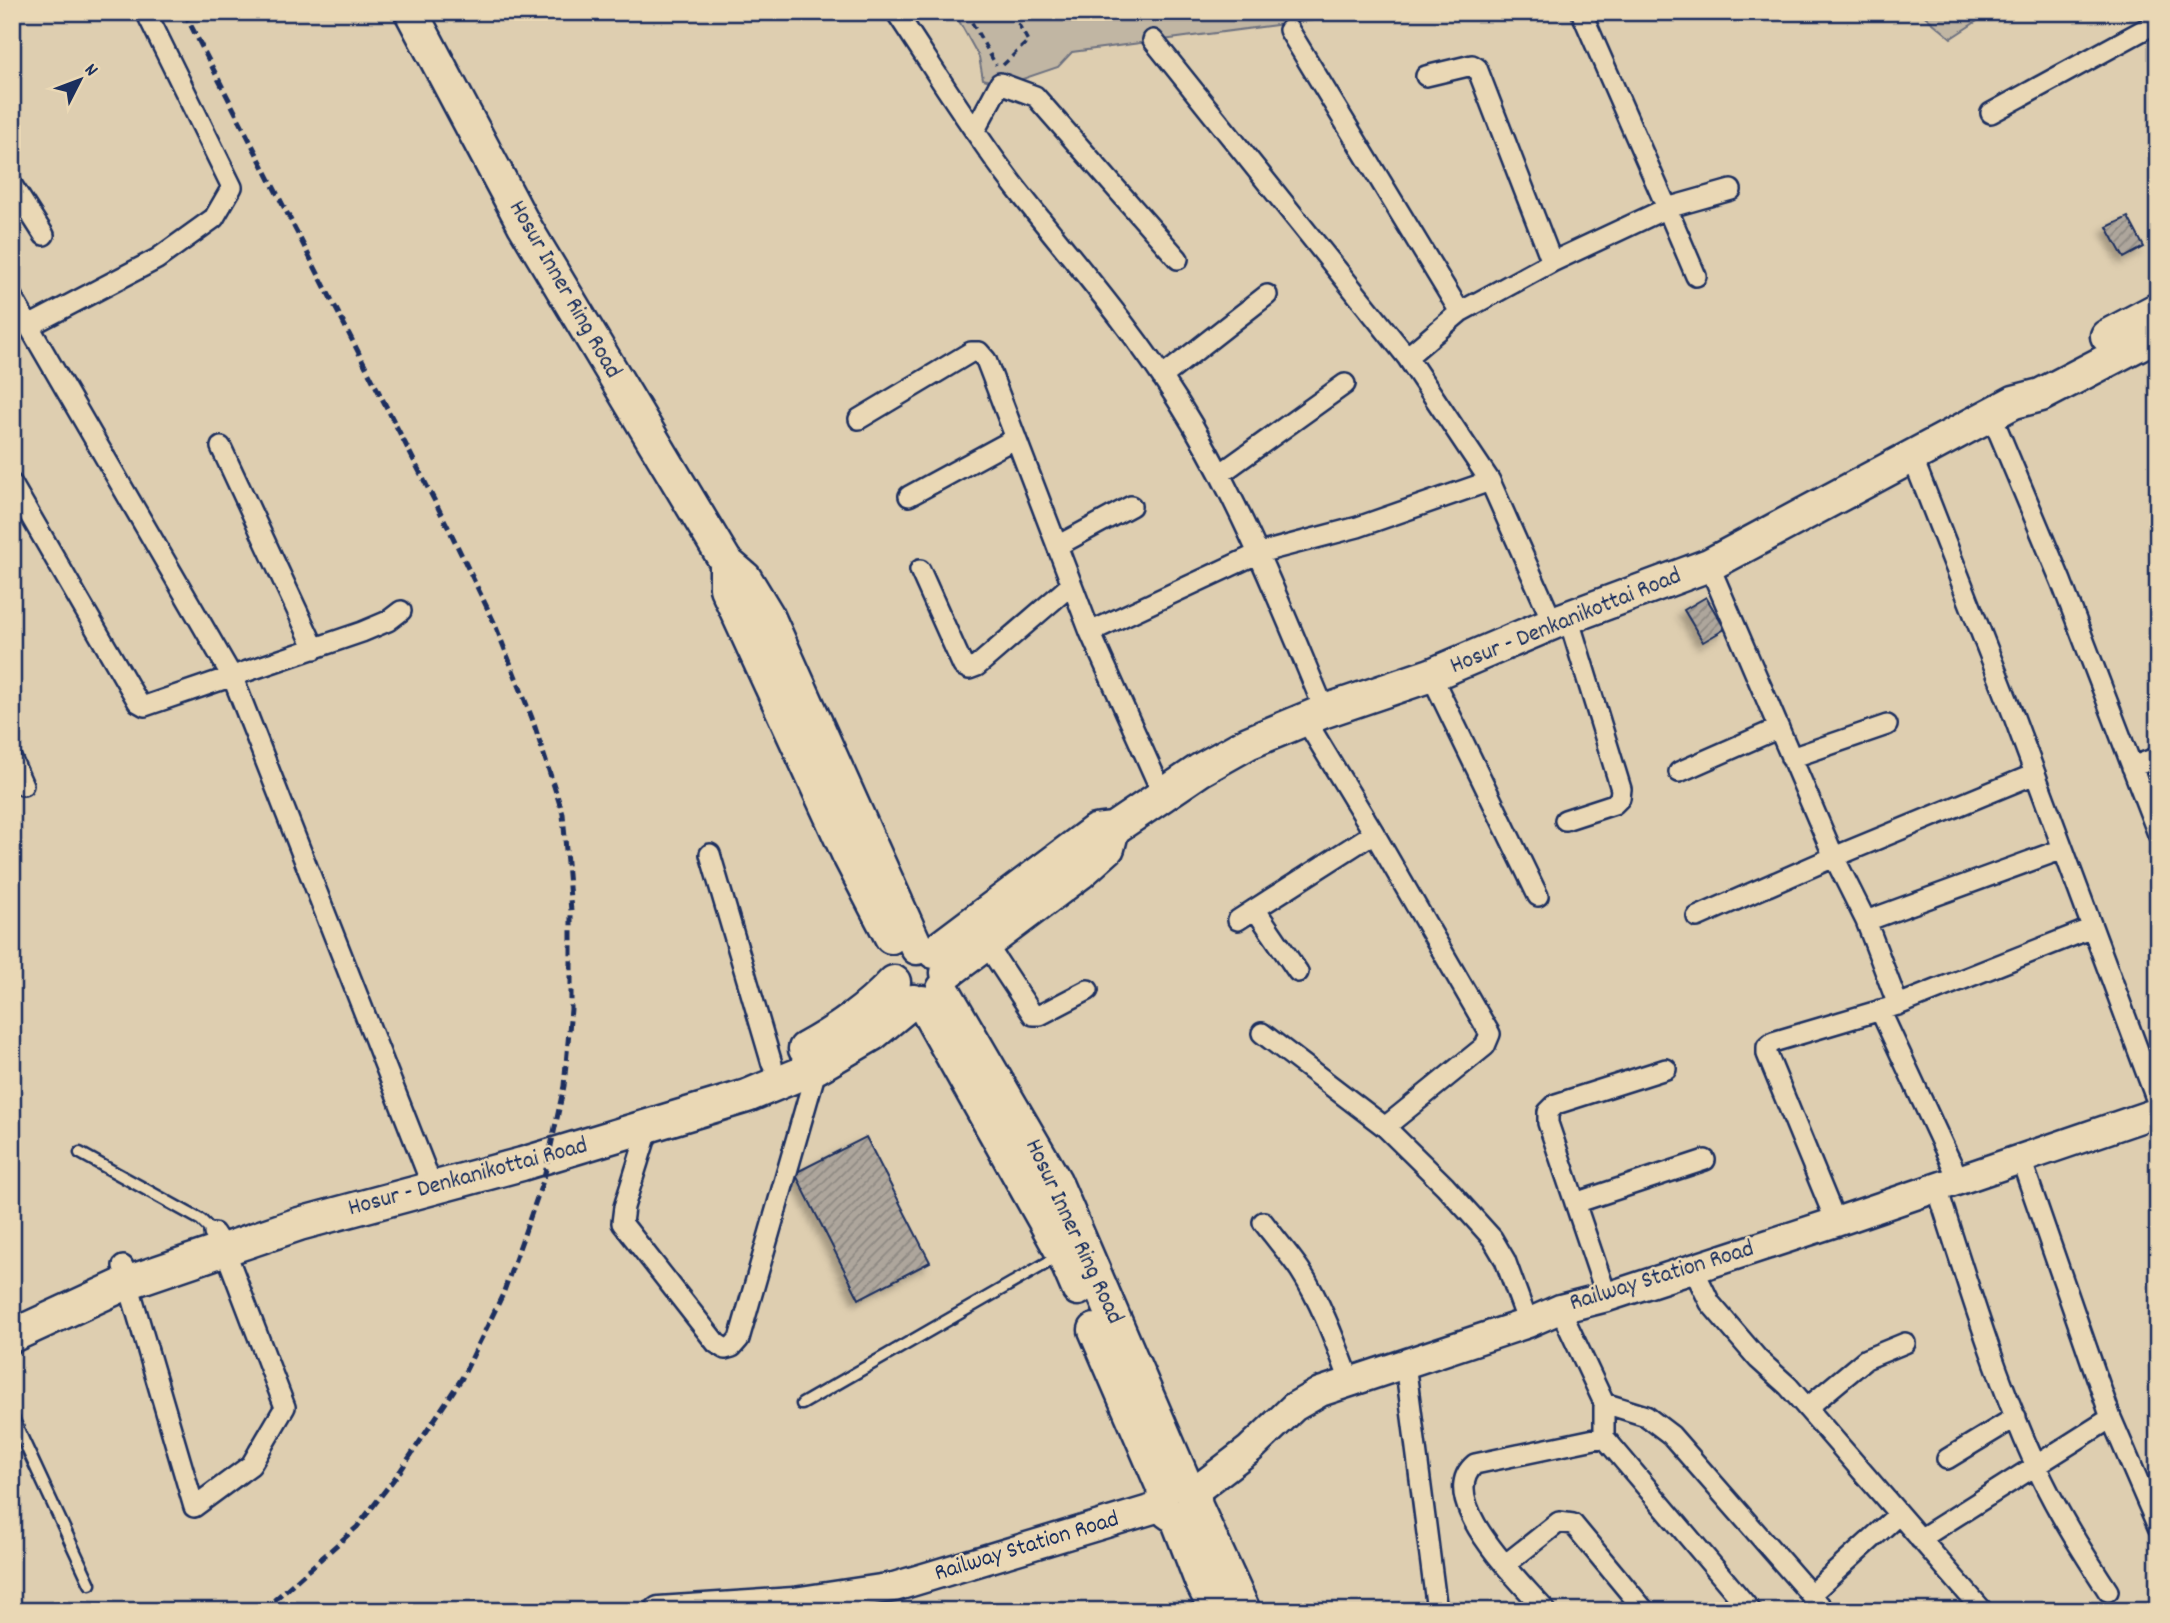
<svg xmlns="http://www.w3.org/2000/svg" width="2170" height="1623" font-family="Dekko,sans-serif">
<style>
.green{fill:#c1b6a3;stroke:#6e7280;stroke-width:2}
.building{fill:url(#building-hatch);stroke:#1b2f5e;stroke-width:2;filter:url(#shadow)}
.lines{fill:none;stroke-linecap:round;stroke-linejoin:round}
.service-casing{stroke:#1b2f5e;stroke-width:15}
.minor-casing{stroke:#1b2f5e;stroke-width:24}
.secondary-casing{stroke:#1b2f5e;stroke-width:33}
.primary-casing{stroke:#1b2f5e;stroke-width:37}
.path{stroke:#1b2f5e;stroke-width:3.5;stroke-dasharray:7 5;stroke-linecap:butt}
.service{stroke:#ead8b5;stroke-width:10}
.minor{stroke:#ead8b5;stroke-width:19}
.secondary{stroke:#ead8b5;stroke-width:28}
.primary{stroke:#ead8b5;stroke-width:32}
.rail{stroke:#1b2f5e;stroke-width:5;stroke-dasharray:10 5;stroke-linecap:butt}
.labels{text-anchor:middle;dominant-baseline:central;stroke-width:5;stroke-linejoin:round;paint-order:stroke}
.street-label{font-size:24px;fill:#1b2f5e;stroke:#ead8b5}
</style>
<defs>
<pattern id="building-hatch" width="6" height="6" patternUnits="userSpaceOnUse" patternTransform="scale(1.75)"><rect width="6" height="6" fill="#aea69c"/><path d="M-1 1l2-2M0 6l6-6M5 7l2-2" fill="none" stroke="#8d8882"/></pattern>
<filter id="shadow"><feDropShadow dx="-5.5" dy="5.5" stdDeviation="3.5" flood-color="#0004"/></filter>
</defs>
<rect width="100%" height="100%" fill="#deceb0"/>
<filter id="ink" filterUnits="userSpaceOnUse"><feTurbulence type="fractalNoise" baseFrequency=".0143" numOctaves="2"/><feDisplacementMap in="SourceGraphic" scale="14" xChannelSelector="R" yChannelSelector="G"/><feConvolveMatrix kernelMatrix="1 2 1 2 8 2 1 2 1" color-interpolation-filters="sRGB"/></filter>
<g filter="url(#ink)">
<path class="green" d="M 954,12 L 1420,12 L 1337,17 L 1072,52 L 1058,67 L 1005,85 L 983,79 L 979,57 Z
M 1920,12 L 1991,12 L 1951,38 Z"/>
<path class="building" d="M 2128,217 L 2144,247 L 2124,258 L 2107,227 Z
M 1706,597 L 1725,629 L 1703,642 L 1684,610 Z
M 866,1137 L 930,1262 L 859,1299 L 795,1173 Z"/>
<g class="lines">
<defs>
<path id="service" d="M 80,1153 L 201,1220 L 214,1233
M 802,1404 L 1059,1256
M 12,1416 L 90,1584"/>
<path id="minor" d="M 896,12 C 934,69 970,128 1012,183 C 1068,255 1129,323 1178,401 C 1239,498 1281,606 1325,711
M 1583,16 L 1667,208 L 1731,190
M 1289,30 L 1460,312
M 1153,40 L 1407,357
M 1426,76 L 1472,65 L 1477,68 L 1552,262
M 1991,113 L 2158,22
M 975,130 L 1000,83 L 1035,96 L 1178,259
M 12,185 L 44,235
M 12,297 L 233,678 L 433,1188
M 29,326 L 157,259 L 214,218 L 232,187 L 146,12
M 1162,377 L 1267,295
M 1991,414 L 2061,581 L 2158,834
M 859,419 L 971,352 L 979,352 L 986,360 L 1090,632 L 1163,795
M 221,447 L 315,649
M 1912,456 L 2014,717 L 2158,1104
M 1220,474 L 1345,384
M 12,484 L 138,702 L 145,706 L 362,632 L 388,621 L 401,611
M 909,496 L 1016,438
M 1057,546 L 1131,506
M 1709,565 L 1834,857 L 1866,921 L 1898,1005 L 2092,928
M 920,570 L 963,666 L 969,669 L 977,666 L 1071,585
M 1553,623 L 1490,481 L 1407,357 L 1460,312 L 1552,262 L 1667,208 L 1696,276
M 1090,632 L 1259,553 L 1358,527 L 1490,481
M 1431,675 L 1538,896
M 1305,719 L 1374,833 L 1490,1034 L 1485,1046 L 1385,1127
M 1791,758 L 1887,725
M 12,760 L 23,785
M 2132,767 L 2158,757
M 1679,772 L 1779,728
M 1565,820 L 1614,804 L 1620,798 L 1621,789 L 1568,617
M 710,854 L 772,1064
M 1697,917 L 1834,857 L 2035,774
M 1238,920 L 1255,909
M 1866,921 L 2063,849
M 987,945 L 1033,1015 L 1040,1015 L 1088,990
M 1298,972 L 1255,909 L 1374,833
M 1880,1010 L 1959,1180
M 1262,1033 L 1385,1127 L 1445,1186 L 1492,1238 L 1505,1260 L 1528,1323
M 649,1127 L 624,1207 L 622,1223 L 716,1343 L 725,1349 L 732,1347 L 739,1339 L 817,1067
M 2021,1159 L 2111,1418 L 2158,1527
M 1937,1188 C 1967,1281 1995,1376 2036,1466 C 2056,1510 2082,1551 2108,1591
M 1575,1203 L 1705,1160
M 1263,1222 C 1275,1238 1289,1254 1300,1270 C 1322,1304 1336,1344 1350,1381
M 1836,1222 L 1767,1054 L 1767,1047 L 1773,1042 L 1898,1005
M 123,1266 L 194,1507 L 251,1465 L 285,1407 L 225,1250 L 214,1233
M 1693,1268 L 1710,1303 L 1758,1359 L 1788,1386 L 1983,1611
M 1607,1297 L 1548,1123 L 1548,1112 L 1556,1104 L 1666,1069
M 1560,1309 L 1604,1403 L 1604,1437 L 1751,1611
M 1405,1363 L 1437,1611
M 1604,1403 L 1646,1416 L 1671,1435 L 1825,1611
M 1807,1408 L 1866,1359 L 1905,1343
M 1947,1459 L 2016,1417
M 1920,1539 L 2111,1418
M 1506,1564 L 1559,1522 L 1573,1524 L 1645,1611
M 1811,1594 L 1899,1514
M 1546,1611 C 1521,1582 1433,1499 1475,1464 L 1604,1437"/>
<path id="secondary" d="M 1194,1492 L 1250,1449 L 1294,1407 L 1320,1392 L 1528,1323 L 1560,1309 L 1607,1297 L 1836,1222 L 2158,1112
M 659,1611 L 794,1602 L 894,1587 L 1163,1506"/>
<path id="primary" d="M 411,12 L 524,225 L 726,562 L 745,578 L 768,616 L 917,948
M 2107,336 L 2158,309
M 726,562 L 726,588 L 849,856 L 891,937
M 934,952 L 1095,831 L 1113,829 L 1200,770 L 1248,743 L 1325,711 L 1431,675 L 1553,623 L 1709,565 L 2014,402 L 2041,395 L 2158,334
M 947,973 L 1080,873 L 1108,848 L 1113,829
M 943,989 L 1055,1181 L 1185,1483
M 922,1002 L 1063,1254 L 1078,1289
M 805,1049 C 839,1030 867,1011 894,982
M 1095,1330 L 1164,1490
M 12,1336 L 129,1282 L 299,1224 L 522,1164 L 747,1096 L 817,1067 L 873,1034 L 913,1001
M 1195,1504 C 1179,1530 1148,1508 1171,1481 C 1186,1482 1197,1487 1195,1504 L 1244,1611
M 1176,1516 L 1201,1581 L 1216,1611"/>
</defs>
<use href="#service" class="service-casing"/>
<use href="#minor" class="minor-casing"/>
<use href="#secondary" class="secondary-casing"/>
<use href="#primary" class="primary-casing"/>
<path class="path" d="M 966,12 L 996,65
M 1003,65 L 1028,41 L 1015,18 L 1017,12"/>
<use href="#service" class="service"/>
<use href="#minor" class="minor"/>
<use href="#secondary" class="secondary"/>
<use href="#primary" class="primary"/>
<path class="rail" d="M 184,12 L 449,529 L 494,622 L 532,718 L 563,814 L 571,911 L 571,1009 L 564,1086 L 544,1178 L 503,1294 L 462,1378 L 401,1470 L 357,1527 L 262,1611"/>
</g>
</g>
<g class="labels">
<g class="street-label">
<text transform="translate(564 290) rotate(60)">Hosur Inner Ring Road</text>
<text transform="translate(1566 622) rotate(-22)">Hosur - Denkanikottai Road</text>
<text transform="translate(468 1178) rotate(-15)">Hosur - Denkanikottai Road</text>
<text transform="translate(1073 1232) rotate(65)">Hosur Inner Ring Road</text>
<text transform="translate(1662 1277) rotate(-17)">Railway Station Road</text>
<text transform="translate(1027 1547) rotate(-17)">Railway Station Road</text>
</g>
</g>
<rect width="2170" height="1623" fill="none" stroke="#ead8b5" stroke-width="42"/>
<rect x="21" y="21" width="2128" height="1581" fill="none" stroke="#1b2f5e" stroke-width="2.5" filter="url(#ink)"/>
<g transform="translate(80 80) rotate(48)" stroke="#ead8b5" stroke-width="5" paint-order="stroke">
<path d="M0-5L12 26L0 18L-12 26Z" fill="#1b2f5e"/>
<text y="-10" font-size="19" font-weight="bold" text-anchor="middle" fill="#1b2f5e">N</text>
</g>
</svg>
